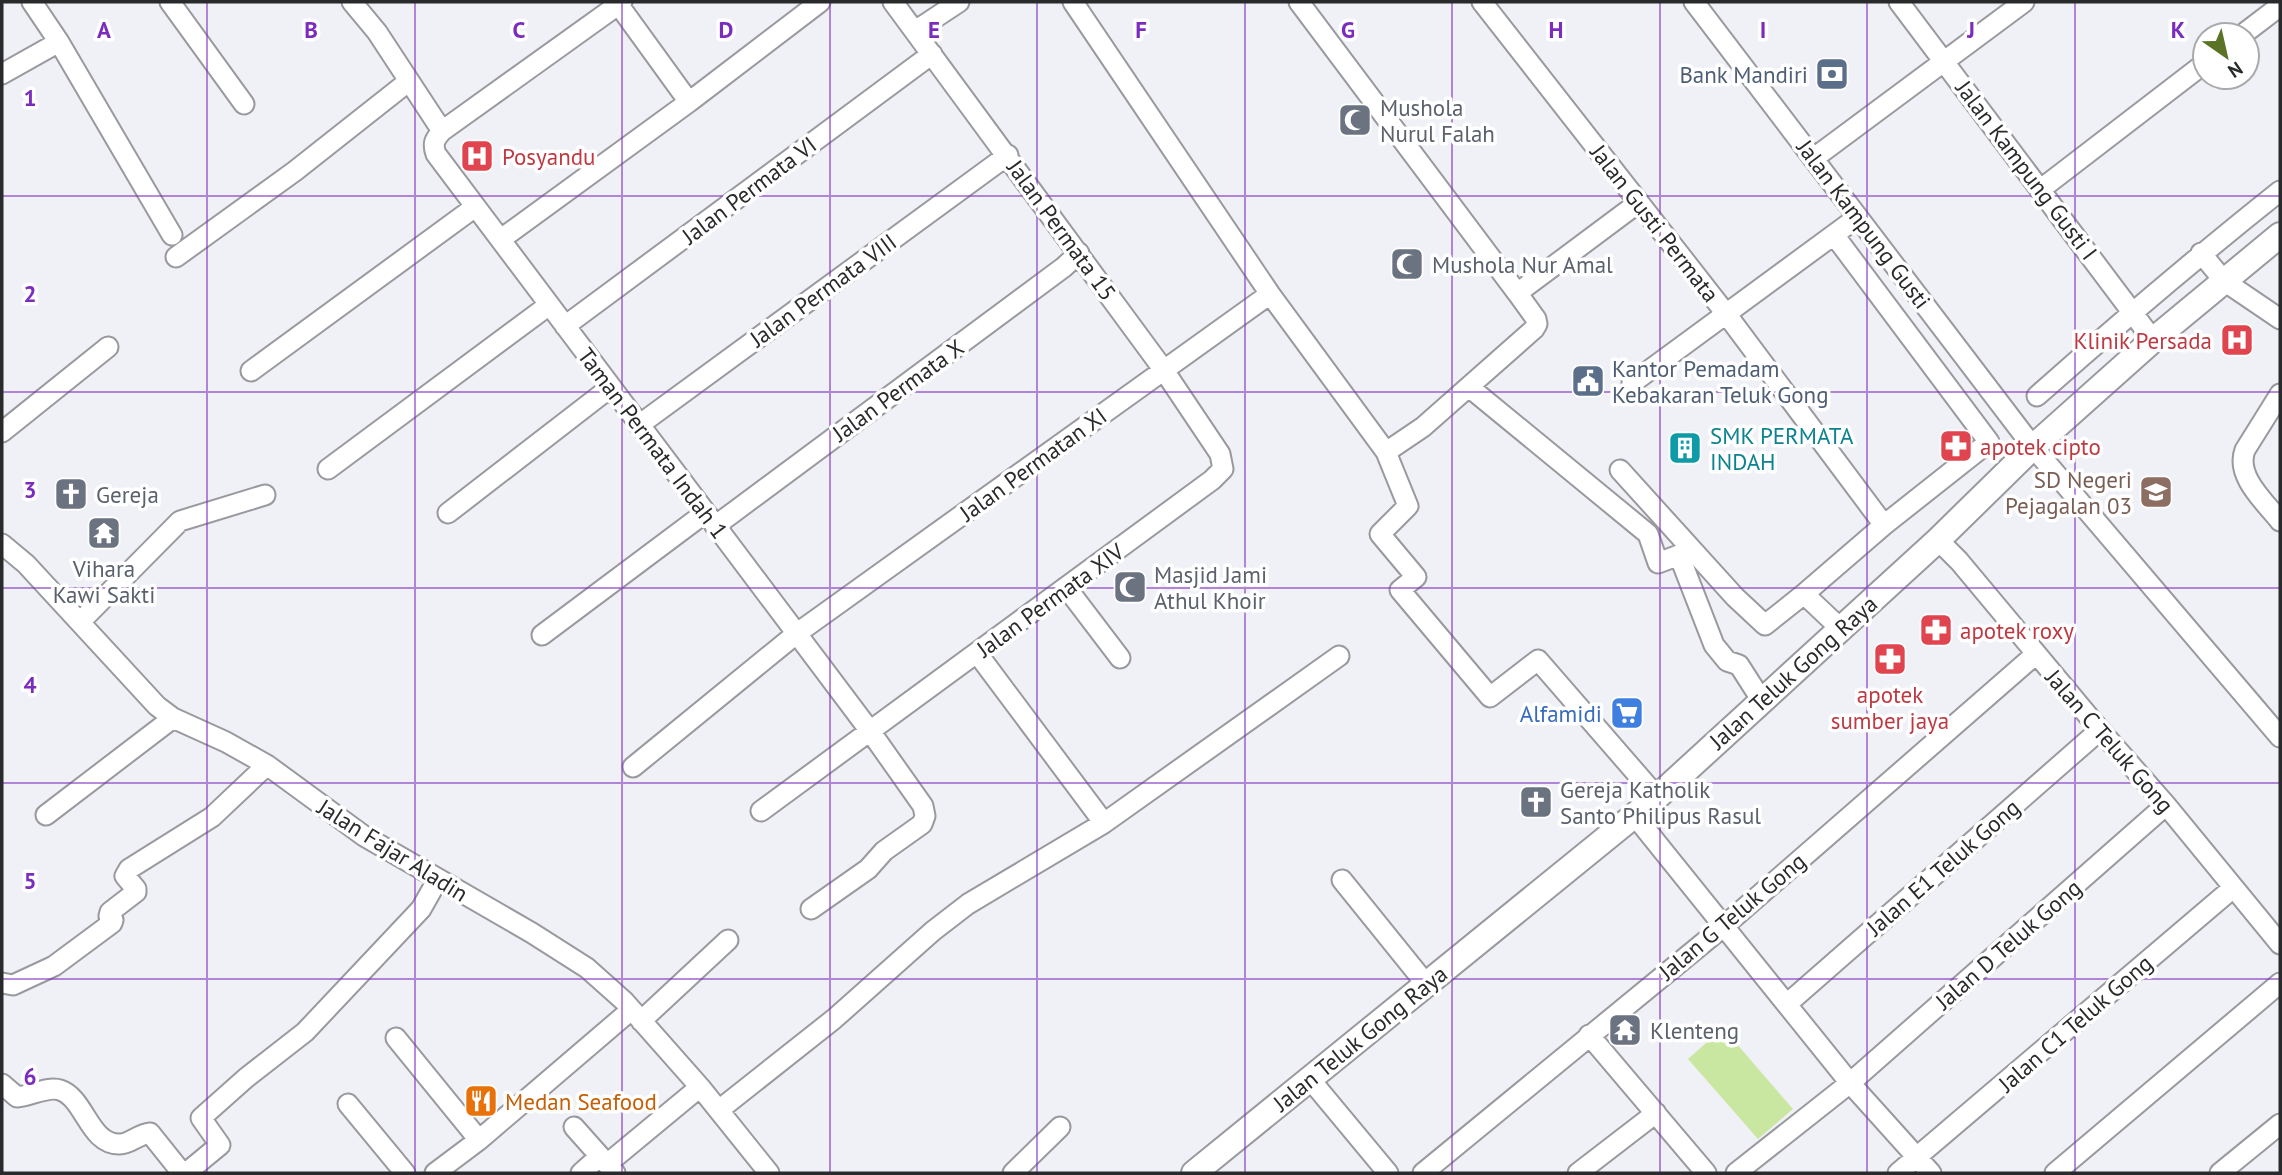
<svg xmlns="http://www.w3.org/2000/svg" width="2282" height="1175" font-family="'PT Sans',sans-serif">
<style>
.green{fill:#cae7a1}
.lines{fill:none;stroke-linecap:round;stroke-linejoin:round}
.minor-casing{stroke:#99999f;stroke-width:23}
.major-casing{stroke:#99999f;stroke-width:28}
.minor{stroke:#fff;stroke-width:19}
.major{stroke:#fff;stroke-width:24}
.grid{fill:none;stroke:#7b2cbf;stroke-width:2;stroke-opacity:0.55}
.labels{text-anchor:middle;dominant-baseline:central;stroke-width:7;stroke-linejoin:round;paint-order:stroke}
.service-label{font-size:23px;fill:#4e5e75;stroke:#fff;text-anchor:end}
.worship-label{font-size:23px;fill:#5b616d;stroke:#fff;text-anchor:start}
.health-label{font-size:23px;fill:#be3a42;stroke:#fff;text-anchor:start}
.street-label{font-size:23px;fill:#292a2c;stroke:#fff}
.culture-label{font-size:23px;fill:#0d838f;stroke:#fff;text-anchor:start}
.education-label{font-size:23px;fill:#785e54;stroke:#fff;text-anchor:end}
.shop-label{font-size:23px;fill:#366cbe;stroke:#fff;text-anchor:end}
.food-label{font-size:23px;fill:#c56008;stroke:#fff;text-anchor:start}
.grid-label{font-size:23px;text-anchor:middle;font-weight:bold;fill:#7b2cbf;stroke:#fff;stroke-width:7;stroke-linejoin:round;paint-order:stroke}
</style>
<rect width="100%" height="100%" fill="#f0f1f7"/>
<path class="green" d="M 1723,1028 L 1793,1109 L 1758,1139 L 1688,1059 Z"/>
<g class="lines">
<defs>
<path id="minor" d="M 32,2 L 59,42 L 172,235
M 170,2 L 244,104
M 352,2 L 377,32 L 442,131
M 622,2 L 442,131 C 435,139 432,143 436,154 L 870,731 L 923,806 L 925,816 L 922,824 L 884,851 L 868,869 L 811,909
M 1073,2 L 1270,294 L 1386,452 L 1408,506 L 1380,534 L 1416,577 L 1400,590 L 1490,697 L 1538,660 L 1657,797
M 1299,2 L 1518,294
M 1482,2 L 1727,315 L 1884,525
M 1694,2 L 2033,447 L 2280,737
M 1899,2 L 2153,340
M 618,4 L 689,102
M 915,31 L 959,2
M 2242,35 L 2280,6
M 2,74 L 59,42
M 1814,158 L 2024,2
M 2041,189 L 2205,63
M 501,239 L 689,102 L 820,2
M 2201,253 L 2224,281 L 2280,319
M 176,257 L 295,171 L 409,81
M 565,326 L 932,54
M 251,371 L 475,207
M 1632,383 L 1858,217
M 1469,387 L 1648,534 L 1658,563 L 1679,555 L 1714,645 L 1727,661 L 1739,665 L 1762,701
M 2280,394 L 2245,450 C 2235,476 2265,502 2280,521
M 2037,396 C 2117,325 2197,257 2280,191
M 639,425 L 1008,155
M 2,432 L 108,347
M 1386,452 L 1423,427 L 1534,329 L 1537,324 L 1536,319 L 1518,294 L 1520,291 L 1638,203
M 328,469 L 549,305
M 1620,470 L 1735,597 L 1765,625 L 1804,594 L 1884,525 L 1989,442 L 1834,235
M 448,513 L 611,387
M 715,526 L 1064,267 L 1079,253
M 1938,540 L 1959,561 L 2100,730 L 2166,805 L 2280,944
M 2,544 L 26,564 L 157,706 L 173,718 L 226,742 L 267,765 L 364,836 L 532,933 L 587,968 L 624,1001 L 700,1087 L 769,1173
M 1066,587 L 1120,658
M 1804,594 L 1841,629
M 80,622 L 180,521 L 265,495
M 542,635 L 705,513
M 977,653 L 1104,823
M 633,767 L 796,634 L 1270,294
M 761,811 L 1212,480 L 1223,469 L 1220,454 L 1163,369 L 893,2
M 46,815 L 173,718
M 1635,816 L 1850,1083 L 1931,1173
M 1342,880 L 1426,984
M 2,983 L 13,985 L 54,966 L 112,923 L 113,920 L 109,916 L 110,912 L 136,892 L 136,889 L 125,876 L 129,869 L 212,817 L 267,765
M 1787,1004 L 2100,730
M 641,1021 L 728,940
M 1589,1035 L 1706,1173
M 396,1038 L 479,1140
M 1309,1078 L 1388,1173
M 2,1084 L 17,1097 C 30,1096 48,1086 60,1090 C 85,1098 89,1145 120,1144 C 130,1144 139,1134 150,1133 L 182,1173
M 348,1104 L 405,1173
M 719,1110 L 834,1019 L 933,931 L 968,904 L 1104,823 L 1339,656
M 574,1127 L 615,1173
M 607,1164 L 700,1087
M 186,1173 L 220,1145 L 201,1118 L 246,1078 L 305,1032 L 421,909 L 438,879
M 435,1173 L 479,1140 L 631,1010
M 581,1173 L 600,1156
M 1013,1173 L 1060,1127
M 1423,1173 L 1724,926 L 2036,654
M 1578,1173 L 1656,1113
M 1736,1173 L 1850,1083 L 2166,805
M 1898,1173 L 2233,888
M 2055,1173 L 2280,983
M 2220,1173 L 2280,1124"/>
<path id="major" d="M 1194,1173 L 1657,797 L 1938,540 L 2033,447 L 2153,340 L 2280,235"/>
</defs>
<use href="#minor" class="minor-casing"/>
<use href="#major" class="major-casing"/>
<use href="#minor" class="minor"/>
<use href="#major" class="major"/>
</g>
<path class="grid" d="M 207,2 L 207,1173M 415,2 L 415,1173M 622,2 L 622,1173M 830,2 L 830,1173M 1037,2 L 1037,1173M 1245,2 L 1245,1173M 1452,2 L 1452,1173M 1660,2 L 1660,1173M 1867,2 L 1867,1173M 2075,2 L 2075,1173M 2,196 L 2280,196M 2,392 L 2280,392M 2,588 L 2280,588M 2,783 L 2280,783M 2,979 L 2280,979"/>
<defs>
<symbol id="bank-square" viewBox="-11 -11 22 22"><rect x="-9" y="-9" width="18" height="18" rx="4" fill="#5c6f8a" stroke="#fff"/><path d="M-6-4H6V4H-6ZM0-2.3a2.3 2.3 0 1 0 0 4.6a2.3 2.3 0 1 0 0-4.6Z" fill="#fff"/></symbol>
<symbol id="mosque-square" viewBox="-11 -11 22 22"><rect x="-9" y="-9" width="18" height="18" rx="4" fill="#6b7280" stroke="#fff"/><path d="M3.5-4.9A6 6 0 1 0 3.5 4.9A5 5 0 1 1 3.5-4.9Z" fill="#fff"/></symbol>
<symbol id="hospital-square" viewBox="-11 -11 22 22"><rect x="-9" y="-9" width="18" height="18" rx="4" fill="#e0444e" stroke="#fff"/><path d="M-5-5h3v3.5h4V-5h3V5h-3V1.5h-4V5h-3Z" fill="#fff"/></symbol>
<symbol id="civic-square" viewBox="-11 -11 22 22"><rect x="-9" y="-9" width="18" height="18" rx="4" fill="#5c6f8a" stroke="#fff"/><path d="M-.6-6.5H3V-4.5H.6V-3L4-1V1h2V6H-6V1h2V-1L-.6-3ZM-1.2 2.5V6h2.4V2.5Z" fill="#fff"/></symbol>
<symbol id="pharmacy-square" viewBox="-11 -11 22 22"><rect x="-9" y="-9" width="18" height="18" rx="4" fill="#e0444e" stroke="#fff"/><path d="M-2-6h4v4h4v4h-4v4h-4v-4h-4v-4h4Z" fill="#fff"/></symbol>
<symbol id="building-square" viewBox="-11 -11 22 22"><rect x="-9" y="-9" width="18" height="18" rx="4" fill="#0f9aa8" stroke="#fff"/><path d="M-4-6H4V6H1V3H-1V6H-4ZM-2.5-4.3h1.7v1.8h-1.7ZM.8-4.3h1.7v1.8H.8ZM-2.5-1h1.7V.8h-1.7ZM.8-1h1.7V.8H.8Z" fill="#fff"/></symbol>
<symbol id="school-square" viewBox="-11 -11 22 22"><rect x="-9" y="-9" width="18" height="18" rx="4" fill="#8d6e63" stroke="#fff"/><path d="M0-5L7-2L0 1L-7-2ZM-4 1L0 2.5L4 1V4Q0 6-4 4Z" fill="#fff"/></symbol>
<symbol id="church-square" viewBox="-11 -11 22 22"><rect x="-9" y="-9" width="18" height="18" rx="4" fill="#6b7280" stroke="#fff"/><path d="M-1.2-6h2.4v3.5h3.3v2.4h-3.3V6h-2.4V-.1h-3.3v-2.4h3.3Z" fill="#fff"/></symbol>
<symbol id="temple-square" viewBox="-11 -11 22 22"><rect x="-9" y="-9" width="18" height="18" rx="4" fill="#6b7280" stroke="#fff"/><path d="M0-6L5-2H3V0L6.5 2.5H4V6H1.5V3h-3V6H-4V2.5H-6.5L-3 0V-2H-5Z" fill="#fff"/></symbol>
<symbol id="supermarket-square" viewBox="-11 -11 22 22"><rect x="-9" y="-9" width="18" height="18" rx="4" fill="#3f7fe0" stroke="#fff"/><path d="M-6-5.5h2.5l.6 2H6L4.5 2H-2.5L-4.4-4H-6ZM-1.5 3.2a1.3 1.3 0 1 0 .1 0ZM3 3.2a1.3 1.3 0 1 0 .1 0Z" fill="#fff"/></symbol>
<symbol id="restaurant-square" viewBox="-11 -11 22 22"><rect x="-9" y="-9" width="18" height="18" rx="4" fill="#e8710a" stroke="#fff"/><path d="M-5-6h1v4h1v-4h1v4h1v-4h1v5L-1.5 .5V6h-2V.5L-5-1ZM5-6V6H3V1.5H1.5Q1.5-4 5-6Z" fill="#fff"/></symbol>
</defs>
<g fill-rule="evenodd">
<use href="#bank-square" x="1813" y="55" width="38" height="38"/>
<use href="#mosque-square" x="1336" y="101" width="38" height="38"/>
<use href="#hospital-square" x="458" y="137" width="38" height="38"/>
<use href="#mosque-square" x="1388" y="245" width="38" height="38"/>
<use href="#hospital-square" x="2218" y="321" width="38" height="38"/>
<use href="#civic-square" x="1569" y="362" width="38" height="38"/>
<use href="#pharmacy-square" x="1937" y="427" width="38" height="38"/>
<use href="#building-square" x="1666" y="429" width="38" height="38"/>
<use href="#school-square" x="2137" y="473" width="38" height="38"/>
<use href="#church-square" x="52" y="475" width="38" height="38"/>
<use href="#temple-square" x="85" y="514" width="38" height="38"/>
<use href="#mosque-square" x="1111" y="568" width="38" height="38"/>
<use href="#pharmacy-square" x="1917" y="611" width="38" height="38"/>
<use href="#pharmacy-square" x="1871" y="640" width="38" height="38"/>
<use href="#supermarket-square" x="1608" y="694" width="38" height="38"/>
<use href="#church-square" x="1517" y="783" width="38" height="38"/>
<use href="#temple-square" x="1606" y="1011" width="38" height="38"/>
<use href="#restaurant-square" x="462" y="1082" width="38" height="38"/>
</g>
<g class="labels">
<g class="service-label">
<text x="1808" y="74">Bank Mandiri</text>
<text x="1612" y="368" text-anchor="start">Kantor Pemadam<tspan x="1612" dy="26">Kebakaran Teluk Gong</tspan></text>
</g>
<g class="worship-label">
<text x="1380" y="107">Mushola<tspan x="1380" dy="26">Nurul Falah</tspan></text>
<text x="1432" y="264">Mushola Nur Amal</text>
<text x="96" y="494">Gereja</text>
<text x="104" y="568" text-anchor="middle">Vihara<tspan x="104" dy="26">Kawi Sakti</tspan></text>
<text x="1154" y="574">Masjid Jami<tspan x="1154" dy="26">Athul Khoir</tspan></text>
<text x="1560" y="789">Gereja Katholik<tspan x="1560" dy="26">Santo Philipus Rasul</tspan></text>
<text x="1650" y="1030">Klenteng</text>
</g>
<g class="health-label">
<text x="502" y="156">Posyandu</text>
<text x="2212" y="340" text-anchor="end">Klinik Persada</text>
<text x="1980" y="446">apotek cipto</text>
<text x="1960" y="630">apotek roxy</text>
<text x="1890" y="694" text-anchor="middle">apotek<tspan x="1890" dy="26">sumber jaya</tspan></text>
</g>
<g class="street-label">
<text transform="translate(2027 170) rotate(53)">Jalan Kampung Gusti I</text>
<text transform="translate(749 190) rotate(-37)">Jalan Permata VI</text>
<text transform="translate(1655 223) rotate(52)">Jalan Gusti Permata</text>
<text transform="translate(1864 224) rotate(53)">Jalan Kampung Gusti</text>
<text transform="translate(1062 230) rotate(54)">Jalan Permata 15</text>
<text transform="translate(823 290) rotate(-36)">Jalan Permata VIII</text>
<text transform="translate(898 390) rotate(-36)">Jalan Permata X</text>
<text transform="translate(653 443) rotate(53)">Taman Permata Indah 1</text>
<text transform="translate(1033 464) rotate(-36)">Jalan Permatan XI</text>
<text transform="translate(1050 600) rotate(-36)">Jalan Permata XIV</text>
<text transform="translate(1793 672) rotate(-42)">Jalan Teluk Gong Raya</text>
<text transform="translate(2110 741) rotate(49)">Jalan C Teluk Gong</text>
<text transform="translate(393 850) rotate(32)">Jalan Fajar Aladin</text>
<text transform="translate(1943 867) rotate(-41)">Jalan E1 Teluk Gong</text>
<text transform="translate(1732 916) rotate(-40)">Jalan G Teluk Gong</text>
<text transform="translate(2008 944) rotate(-41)">Jalan D Teluk Gong</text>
<text transform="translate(2075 1023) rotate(-41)">Jalan C1 Teluk Gong</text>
<text transform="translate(1360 1038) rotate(-39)">Jalan Teluk Gong Raya</text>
</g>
<g class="culture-label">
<text x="1710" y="435">SMK PERMATA<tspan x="1710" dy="26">INDAH</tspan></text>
</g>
<g class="education-label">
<text x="2132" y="479">SD Negeri<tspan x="2132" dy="26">Pejagalan 03</tspan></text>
</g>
<g class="shop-label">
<text x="1602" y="713">Alfamidi</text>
</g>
<g class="food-label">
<text x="505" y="1101">Medan Seafood</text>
</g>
</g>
<g class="grid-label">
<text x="104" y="38">A</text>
<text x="311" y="38">B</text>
<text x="519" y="38">C</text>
<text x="726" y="38">D</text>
<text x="934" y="38">E</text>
<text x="1141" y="38">F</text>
<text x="1348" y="38">G</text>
<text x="1556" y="38">H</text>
<text x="1763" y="38">I</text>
<text x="1971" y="38">J</text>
<text x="2178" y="38">K</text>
<text x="30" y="106">1</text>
<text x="30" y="302">2</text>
<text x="30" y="498">3</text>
<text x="30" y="693">4</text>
<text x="30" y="889">5</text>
<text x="30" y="1085">6</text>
</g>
<rect width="2282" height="1175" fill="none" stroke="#292a2c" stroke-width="7"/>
<g transform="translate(2226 56) rotate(146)"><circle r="33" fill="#ffffff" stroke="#a9aaab" stroke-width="2"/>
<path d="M0-5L12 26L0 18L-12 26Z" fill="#5a7325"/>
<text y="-10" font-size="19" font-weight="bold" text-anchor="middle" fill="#292a2c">N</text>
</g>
</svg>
